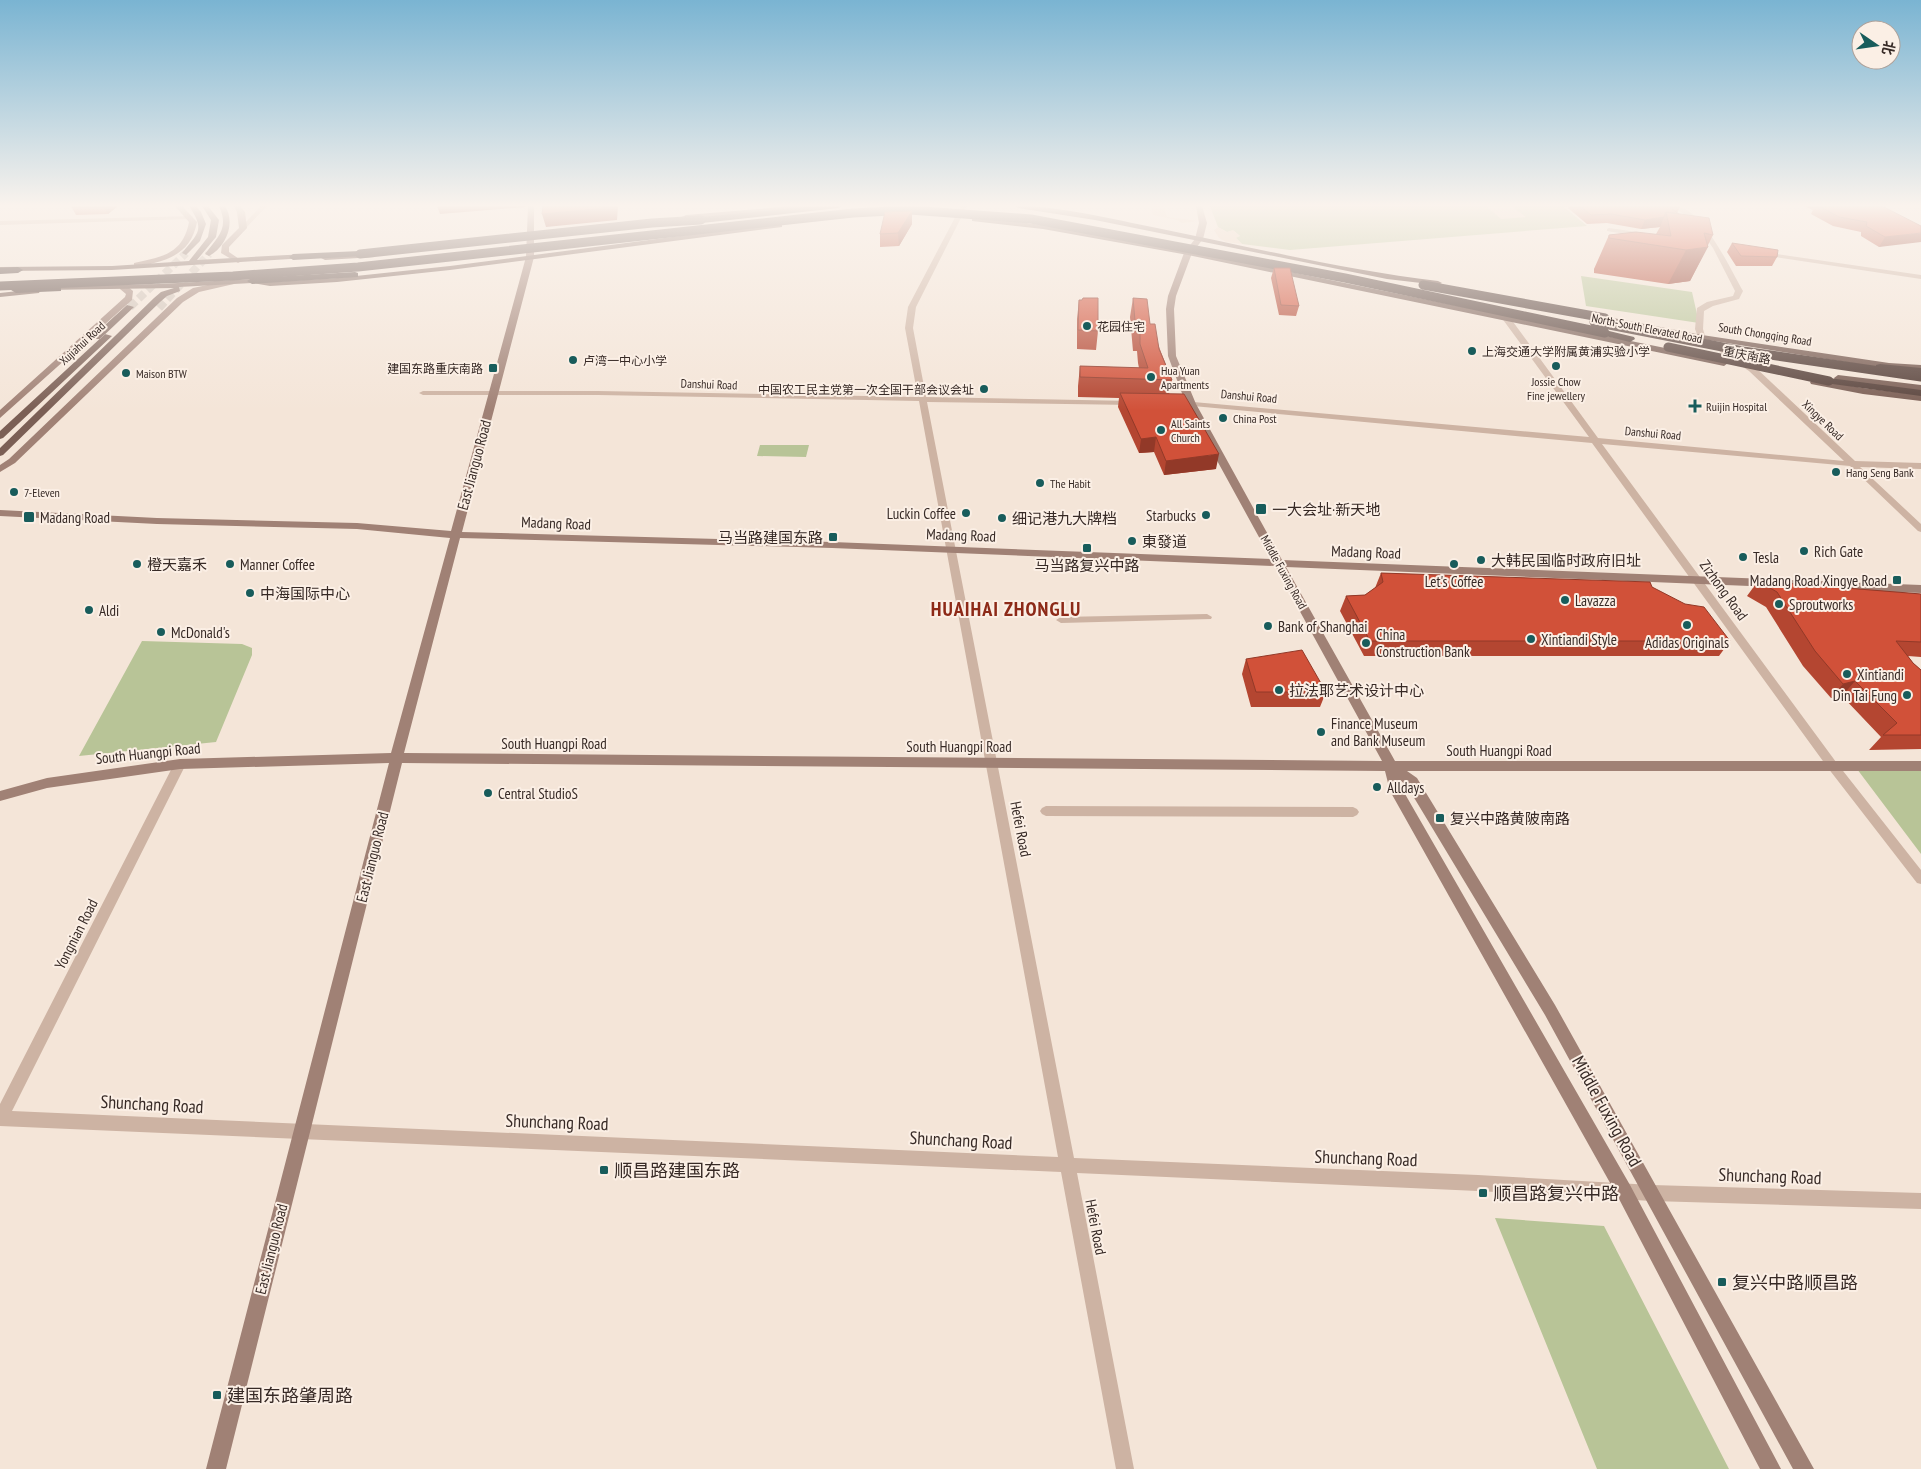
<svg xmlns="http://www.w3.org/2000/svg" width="1921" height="1469" font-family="'PT Sans Narrow','Noto Sans SC',sans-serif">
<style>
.green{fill:#b8c497}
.plaza{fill:#edd4be}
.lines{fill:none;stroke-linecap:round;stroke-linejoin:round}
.primary-tunnel{stroke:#cec0b4;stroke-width:8;stroke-dasharray:8 4;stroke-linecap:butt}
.street{fill:#cdb3a3;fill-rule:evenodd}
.secondary{fill:#a08175;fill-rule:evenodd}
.primary{fill:#7b5f55;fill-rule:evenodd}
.highway{fill:#59433c;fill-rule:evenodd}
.highway-bridge{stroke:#59433c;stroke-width:9}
.wall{fill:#b44631}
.shaded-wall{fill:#923928}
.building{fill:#d15139;stroke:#923928}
.poi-dot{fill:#185c5b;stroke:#fbefe5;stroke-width:2}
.labels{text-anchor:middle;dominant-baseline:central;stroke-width:4;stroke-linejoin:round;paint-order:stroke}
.far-poi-label{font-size:12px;fill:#372a26;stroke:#fbefe5;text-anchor:start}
.far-street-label{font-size:12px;fill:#372a26;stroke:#fbefe5}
.street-label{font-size:15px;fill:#372a26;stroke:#fbefe5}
.poi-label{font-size:15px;fill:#372a26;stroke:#fbefe5;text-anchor:start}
.near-street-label{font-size:18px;fill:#372a26;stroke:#fbefe5}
.near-poi-label{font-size:18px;fill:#372a26;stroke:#fbefe5;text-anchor:start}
.district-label{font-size:20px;font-weight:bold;letter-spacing:1px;fill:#8d2a18;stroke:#fbefe5}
</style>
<rect width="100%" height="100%" fill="#f4e5d8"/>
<path class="green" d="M 1210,206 L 1628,206 L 1564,207 L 1587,226 L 1290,250 L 1242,244 L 1235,237 L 1240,236 L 1234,231 L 1227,232 L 1218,227 Z
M 1581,276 L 1692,292 L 1699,323 L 1586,306 Z
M 760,445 L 809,445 L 806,457 L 757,456 Z
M 142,641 L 242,644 L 252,648 L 252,655 L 216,742 L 79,756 Z
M 1857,769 L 1921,769 L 1921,854 Z
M 1495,1218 L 1604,1226 L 1729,1469 L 1597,1469 Z"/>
<path class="plaza" d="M 1151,206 L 1163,206 L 1167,217 L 1198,221 L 1182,223 L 1177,220 L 1153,215 Z
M 1486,206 L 1523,206 L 1513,207 L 1526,217 L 1501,219 Z
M 1218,227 L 1227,232 L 1233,230 L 1240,236 L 1236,238 L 1242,244 L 1226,242 L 1219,238 L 1214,230 Z"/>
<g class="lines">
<path class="primary-tunnel" d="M 130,307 L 186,253
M 159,308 L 209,254"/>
<path class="street" d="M 261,206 L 267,206 L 245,229 L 241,229 L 241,227 Z
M 961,206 L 967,206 L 916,307 L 913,328 L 926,397 L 1134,401 L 1138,403 L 1134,405 L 927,402 L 1074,1158 L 1478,1175 L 1652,1185 L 1921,1193 L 1921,1209 L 1652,1201 L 1478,1191 L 1077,1173 L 1134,1469 L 1116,1469 L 1061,1172 L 0,1126 L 0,1104 L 174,764 L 176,761 L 184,761 L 186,764 L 12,1111 L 1058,1157 L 919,401 L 598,395 L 423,395 L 419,393 L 423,391 L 598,391 L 918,397 L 905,328 L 908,307 Z
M 1672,206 C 1701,203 1730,269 1743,291 L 1739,299 L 1713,306 L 1704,311 L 1703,329 L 1705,336 L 1755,367 L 1855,461 L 1921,463 L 1921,469 L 1860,467 L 1921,524 L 1921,532 L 1918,531 L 1850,466 L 1602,444 L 1836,762 L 1921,870 L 1921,884 L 1917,883 L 1828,768 L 1592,443 L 1182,405 L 1178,403 L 1182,401 L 1589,437 L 1501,317 L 1505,315 L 1508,315 L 1598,438 L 1844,461 L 1749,371 L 1698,337 L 1695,329 L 1697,308 L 1707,302 L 1733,296 L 1735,291 L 1713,248 L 1694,221 Z
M 192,216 L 193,217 L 190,219 L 0,225 L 0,221 Z
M 1609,228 L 1644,233 L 1647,235 L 1644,237 L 1607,231 L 1607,229 Z
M 1763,252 L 1921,275 L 1921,279 L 1761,255 L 1760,254 Z
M 1207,614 L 1212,617 L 1211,619 L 1061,623 L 1056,620 L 1061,617 Z
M 1046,806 L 1353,807 L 1357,809 L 1359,812 L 1357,815 L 1353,817 L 1046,816 L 1042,814 L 1040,811 L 1042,808 Z"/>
<path class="secondary" d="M 175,206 L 182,206 L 197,222 C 192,247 178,257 154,263 C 147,265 141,267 134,267 L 134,263 C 162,257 183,254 189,222 Z
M 234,206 L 240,206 L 245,212 L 247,228 L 229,247 L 229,252 L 242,261 L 238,263 L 221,253 L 222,245 L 239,228 L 237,212 Z
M 528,206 L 534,206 L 534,257 L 462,532 L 832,542 L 1271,559 L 1186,404 L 1168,356 L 1166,309 L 1168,296 L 1184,253 L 1195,239 L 1199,223 L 1196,206 L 1202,206 L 1207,223 L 1203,239 L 1192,253 L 1176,296 L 1174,309 L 1176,356 L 1196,404 L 1282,560 L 1921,585 L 1921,593 L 1286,567 L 1395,761 L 1921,761 L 1921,771 L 1407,771 L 1417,778 L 1555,1005 L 1814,1469 L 1793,1469 L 1545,1015 L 1407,786 L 1400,780 L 1401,787 L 1630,1185 L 1781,1469 L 1760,1469 L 1618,1197 L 1390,791 L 1385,771 L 402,763 L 226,1469 L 206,1469 L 389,763 L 180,769 L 47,788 L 0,801 L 0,791 L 47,778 L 180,759 L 391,753 L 450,538 L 357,529 L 157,524 L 0,516 L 0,510 L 157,518 L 357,523 L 451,531 L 526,257 ZM 460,538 L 832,548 L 1275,566 L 1382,761 L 404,753 Z
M 231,280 L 234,280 L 234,284 L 199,292 L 183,302 L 15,463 L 0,472 L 0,465 L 9,459 L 177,298 L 193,288 Z
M 120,285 L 126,285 L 133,291 L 132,300 L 0,418 L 0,410 L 125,297 L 126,294 L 120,289 Z"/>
<path class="primary" d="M 189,206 L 196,206 L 201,212 L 206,224 L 200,241 L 186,255 L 182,253 C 199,232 205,230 189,206 Z
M 202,206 L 208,206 L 219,220 L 216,237 L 197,260 L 306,254 L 310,256 L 306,258 L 112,270 L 0,271 L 0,267 L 112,266 L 189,261 L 208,237 L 211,220 Z
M 219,206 L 225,206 C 236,223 226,247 209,256 L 205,254 C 219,236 229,228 219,206 Z
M 793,206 L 816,206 L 813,208 L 686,219 L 682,217 L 686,215 Z
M 1015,206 C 1062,206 1111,219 1157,228 C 1251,247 1344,270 1438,281 L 1442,283 L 1438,285 L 1387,279 L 1095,220 L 1018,208 Z
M 975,217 L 1043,225 L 1188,251 L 1724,360 L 1728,363 L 1724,366 L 1188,255 L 1043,229 L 972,221 L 972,217 Z
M 779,223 L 782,223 L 782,227 L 450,270 L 337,282 L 270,286 L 252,283 L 179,287 L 180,291 L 167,296 L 160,302 L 3,455 L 0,456 L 0,448 L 154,298 L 161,292 L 174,288 L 45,290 L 41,288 L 42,286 L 159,284 L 252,279 L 270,282 L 337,278 L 450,266 Z
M 372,253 L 375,253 L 375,257 L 325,260 L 321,258 L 325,256 Z
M 36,289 L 40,291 L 39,293 L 0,297 L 0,293 Z
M 127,305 L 134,307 L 100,339 L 94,339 L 94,335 Z
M 1592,314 L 1702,335 L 1889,363 L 1921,365 L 1921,371 L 1889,369 L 1702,339 L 1595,318 L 1591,316 Z
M 105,334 L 112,336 L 3,438 L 0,439 L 0,431 Z
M 1838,375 L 1921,385 L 1921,391 L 1835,380 L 1834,378 Z
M 1814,379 L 1863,388 L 1921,395 L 1921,401 L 1863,394 L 1811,384 L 1810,382 Z"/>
<path class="highway" d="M 817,206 L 842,206 L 838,208 L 702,223 L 698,220 L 702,217 Z
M 360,251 L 364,254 L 363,256 L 293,260 L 289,257 L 293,254 Z
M 0,268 L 18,267 L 23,270 L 18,273 L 0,274 Z
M 355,272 L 358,273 L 358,277 L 252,284 L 247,281 L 252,278 Z
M 58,286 L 61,287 L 61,291 L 16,293 L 11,290 L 16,287 Z
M 1605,330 L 1634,337 L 1635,339 L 1630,342 L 1601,335 L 1601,331 Z
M 1880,364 L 1921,368 L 1921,374 L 1876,369 L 1876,365 Z
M 1829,378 L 1921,390 L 1921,396 L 1825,383 L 1825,379 Z"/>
<path class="highway-bridge" d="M 360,254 L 652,223 L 701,220
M 1423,285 L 1605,318
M 0,286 L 233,276 L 358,267 L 853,213 L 910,210 L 1031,219 L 1345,278 L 1605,333
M 1594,322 L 1743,351 L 1921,377
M 1668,347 L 1829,381"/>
</g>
<path class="wall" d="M 71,206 L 118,206 L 108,214 L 76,215 Z
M 1570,206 L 1678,206 L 1680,207 L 1677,213 L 1713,235 L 1690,281 L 1668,284 L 1594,273 L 1594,269 L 1609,235 L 1656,234 L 1660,227 L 1641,229 L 1607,223 L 1587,224 L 1568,208 Z
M 1804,206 L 1878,206 L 1921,226 L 1879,247 L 1861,236 L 1861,232 L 1833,226 L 1811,214 L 1813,210 Z
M 912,211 L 912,224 L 899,246 L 880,247 L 880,234 Z
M 1732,243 L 1777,257 L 1772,266 L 1736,266 L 1727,252 Z
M 1274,268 L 1299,306 L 1296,316 L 1279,315 L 1271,278 Z
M 1133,298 L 1150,324 L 1172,380 L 1169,393 L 1216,469 L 1164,475 L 1154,452 L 1139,453 L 1118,407 L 1119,398 L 1078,397 L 1078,386 L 1080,366 L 1139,368 L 1138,363 L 1137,351 L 1133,351 L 1130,317 Z
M 1079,300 L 1082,300 L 1098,331 L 1096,350 L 1077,349 L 1077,319 Z
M 1381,573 L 1652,587 L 1730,641 L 1719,656 L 1364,656 L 1340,611 L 1346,596 L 1365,595 L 1375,588 Z
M 1758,581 L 1921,594 L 1921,657 L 1908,656 L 1913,663 L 1921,670 L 1921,749 L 1869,750 L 1881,737 L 1842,696 L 1831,698 L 1803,666 L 1766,607 L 1747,596 Z
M 1246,659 L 1326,692 L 1320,707 L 1251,707 L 1242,674 Z"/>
<path class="shaded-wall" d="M 103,206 L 118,206 L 108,214 Z
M 437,206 L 526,206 L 526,207 L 440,214 Z
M 615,206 L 618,206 L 617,220 L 546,227 L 542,214 Z
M 912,211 L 912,224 L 899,246 L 898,233 Z
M 1664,217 L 1660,227 L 1641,229 L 1645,220 Z
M 1921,233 L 1921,242 L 1879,247 L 1885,237 Z
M 1708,247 L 1690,281 L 1668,284 L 1686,250 Z
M 1156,437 L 1154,452 L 1139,453 L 1141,439 Z
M 1219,454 L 1216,469 L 1164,475 L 1166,461 Z
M 1855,681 L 1842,696 L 1831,698 L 1843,684 Z"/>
<path class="building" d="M 543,206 L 615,206 L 615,207 L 542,214 Z
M 1580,206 L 1678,206 L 1680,207 L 1670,208 L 1679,214 L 1666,212 L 1664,217 L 1645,220 L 1611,214 L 1591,215 Z
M 1819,206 L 1878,206 L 1884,207 L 1921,226 L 1921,233 L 1885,237 L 1866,226 L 1867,222 L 1839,217 Z
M 912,211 L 898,233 L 880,234 L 885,212 Z
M 1666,212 L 1709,218 L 1713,235 L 1704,233 L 1708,247 L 1686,250 L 1609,238 L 1609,235 L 1636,232 L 1671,236 Z
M 1732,243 L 1778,250 L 1777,257 L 1741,256 Z
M 1274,268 L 1290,268 L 1299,306 L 1281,305 Z
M 1083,298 L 1098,298 L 1098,331 L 1078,330 L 1079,300 L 1082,300 Z
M 1133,298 L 1147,299 L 1150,324 L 1155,324 L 1159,349 L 1172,380 L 1080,377 L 1080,366 L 1148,368 L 1140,344 L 1140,332 L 1136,332 Z
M 1120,393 L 1184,394 L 1219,454 L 1166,461 L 1156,437 L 1141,439 Z
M 1381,573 L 1650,582 L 1652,587 L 1685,604 L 1704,607 L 1730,641 L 1370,641 L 1346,596 L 1365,595 L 1383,582 Z
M 1758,581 L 1921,594 L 1921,642 L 1896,641 L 1913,663 L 1921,670 L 1921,735 L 1883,735 L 1897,723 L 1855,681 L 1843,684 L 1815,651 L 1777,592 Z
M 1302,650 L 1326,692 L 1256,692 L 1246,659 Z"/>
<linearGradient id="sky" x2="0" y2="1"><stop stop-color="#7ab4d2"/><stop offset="0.5" stop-color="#faf3ed"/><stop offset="1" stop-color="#faf3ed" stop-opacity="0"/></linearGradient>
<rect width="1921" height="411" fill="url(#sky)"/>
<g class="poi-dot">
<circle cx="1087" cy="326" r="5"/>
<circle cx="1472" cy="351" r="5"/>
<circle cx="573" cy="360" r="5"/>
<circle cx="1556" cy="366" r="5"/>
<rect x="488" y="363" width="10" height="10" rx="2.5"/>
<circle cx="126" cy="373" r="5"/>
<circle cx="1151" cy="377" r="5"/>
<circle cx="984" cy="389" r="5"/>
<path d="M1692.5 398.5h5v5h5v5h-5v5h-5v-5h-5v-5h5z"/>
<circle cx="1223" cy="418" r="5"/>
<circle cx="1161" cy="430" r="5"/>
<circle cx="1836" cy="472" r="5"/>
<circle cx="1040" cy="483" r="5"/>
<circle cx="14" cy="492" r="5"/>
<rect x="1255" y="503" width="12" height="12" rx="2.5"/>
<circle cx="966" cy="513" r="5"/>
<circle cx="1206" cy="515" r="5"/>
<rect x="23" y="511" width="12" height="12" rx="2.5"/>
<circle cx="1002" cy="518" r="5"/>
<rect x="828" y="532" width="10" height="10" rx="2.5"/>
<circle cx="1132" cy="541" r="5"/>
<rect x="1082" y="543" width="10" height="10" rx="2.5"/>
<circle cx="1804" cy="551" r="5"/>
<circle cx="1743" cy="557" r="5"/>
<circle cx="1481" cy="560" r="5"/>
<circle cx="137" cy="564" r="5"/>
<circle cx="230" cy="564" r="5"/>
<circle cx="1454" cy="564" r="5"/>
<rect x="1892" y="575" width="10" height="10" rx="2.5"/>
<circle cx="250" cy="593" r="5"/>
<circle cx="1565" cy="600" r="5"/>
<circle cx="1779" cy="604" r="5"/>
<circle cx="89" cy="610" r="5"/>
<circle cx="1687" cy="625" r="5"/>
<circle cx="1268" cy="626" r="5"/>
<circle cx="161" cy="632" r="5"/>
<circle cx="1531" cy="639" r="5"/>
<circle cx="1366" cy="643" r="5"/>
<circle cx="1847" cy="674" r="5"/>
<circle cx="1279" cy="690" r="5"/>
<circle cx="1907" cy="695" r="5"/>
<circle cx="1321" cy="732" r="5"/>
<circle cx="1377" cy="787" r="5"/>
<circle cx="488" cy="793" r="5"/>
<rect x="1435" y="813" width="10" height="10" rx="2.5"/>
<rect x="599" y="1165" width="10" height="10" rx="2.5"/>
<rect x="1478" y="1188" width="10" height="10" rx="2.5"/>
<rect x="1717" y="1277" width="10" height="10" rx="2.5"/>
<rect x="212" y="1390" width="10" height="10" rx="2.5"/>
</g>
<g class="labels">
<g class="far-poi-label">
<text x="1097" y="326">花园住宅</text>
<text x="1482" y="351">上海交通大学附属黄浦实验小学</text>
<text x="583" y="360">卢湾一中心小学</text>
<text x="483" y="368" text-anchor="end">建国东路重庆南路</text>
<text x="1161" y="370">Hua Yuan<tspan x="1161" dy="14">Apartments</tspan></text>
<text x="136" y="373">Maison BTW</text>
<text x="1556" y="381" text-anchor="middle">Jossie Chow<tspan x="1556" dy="14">Fine jewellery</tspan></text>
<text x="974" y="389" text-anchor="end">中国农工民主党第一次全国干部会议会址</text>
<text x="1706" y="406">Ruijin Hospital</text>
<text x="1233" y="418">China Post</text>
<text x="1171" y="423">All Saints<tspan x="1171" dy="14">Church</tspan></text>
<text x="1846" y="472">Hang Seng Bank</text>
<text x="1050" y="483">The Habit</text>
<text x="24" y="492">7-Eleven</text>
</g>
<g class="far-street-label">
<text transform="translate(1647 328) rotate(11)">North-South Elevated Road</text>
<text transform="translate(1765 334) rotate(9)">South Chongqing Road</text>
<text transform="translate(82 343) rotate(-43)">Xujiahui Road</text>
<text transform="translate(1747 355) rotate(11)">重庆南路</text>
<text transform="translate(709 384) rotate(2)">Danshui Road</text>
<text transform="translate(1249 396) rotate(5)">Danshui Road</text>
<text transform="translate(1823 420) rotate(44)">Xingye Road</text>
<text transform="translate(1653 433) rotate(5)">Danshui Road</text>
<text transform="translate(1284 572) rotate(61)">Middle Fuxing Road</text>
</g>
<g class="street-label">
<text transform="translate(474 465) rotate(-75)">East Jianguo Road</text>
<text transform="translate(556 523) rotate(2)">Madang Road</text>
<text transform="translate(961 535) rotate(2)">Madang Road</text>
<text transform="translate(1366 552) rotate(2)">Madang Road</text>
<text transform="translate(1724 590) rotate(54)">Zizhong Road</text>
<text x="554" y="743">South Huangpi Road</text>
<text x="959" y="746">South Huangpi Road</text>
<text x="1499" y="750">South Huangpi Road</text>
<text transform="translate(148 753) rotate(-6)">South Huangpi Road</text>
<text transform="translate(1021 829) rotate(79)">Hefei Road</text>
<text transform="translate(372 857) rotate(-76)">East Jianguo Road</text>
<text transform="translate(76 934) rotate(-63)">Yongnian Road</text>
<text transform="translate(1096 1227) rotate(79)">Hefei Road</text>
<text transform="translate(271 1249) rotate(-76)">East Jianguo Road</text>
</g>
<g class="poi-label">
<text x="1272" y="509">一大会址·新天地</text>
<text x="956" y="513" text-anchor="end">Luckin Coffee</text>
<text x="1196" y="515" text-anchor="end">Starbucks</text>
<text x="40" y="517">Madang Road</text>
<text x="1012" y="518">细记港九大牌档</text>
<text x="823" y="537" text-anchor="end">马当路建国东路</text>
<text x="1142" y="541">東發道</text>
<text x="1814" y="551">Rich Gate</text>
<text x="1753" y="557">Tesla</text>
<text x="1491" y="560">大韩民国临时政府旧址</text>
<text x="147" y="564">橙天嘉禾</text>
<text x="240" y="564">Manner Coffee</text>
<text x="1087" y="565" text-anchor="middle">马当路复兴中路</text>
<text x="1887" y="580" text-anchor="end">Madang Road Xingye Road</text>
<text x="1454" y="581" text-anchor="middle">Let's Coffee</text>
<text x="260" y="593">中海国际中心</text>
<text x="1575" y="600">Lavazza</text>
<text x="1789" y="604">Sproutworks</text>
<text x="99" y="610">Aldi</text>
<text x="1278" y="626">Bank of Shanghai</text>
<text x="171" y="632">McDonald's</text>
<text x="1376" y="634">China<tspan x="1376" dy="17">Construction Bank</tspan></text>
<text x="1541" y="639">Xintiandi Style</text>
<text x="1687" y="642" text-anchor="middle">Adidas Originals</text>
<text x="1857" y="674">Xintiandi</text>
<text x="1289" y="690">拉法耶艺术设计中心</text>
<text x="1897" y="695" text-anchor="end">Din Tai Fung</text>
<text x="1331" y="723">Finance Museum<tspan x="1331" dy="17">and Bank Museum</tspan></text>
<text x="1387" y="787">Alldays</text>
<text x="498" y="793">Central StudioS</text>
<text x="1450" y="818">复兴中路黄陂南路</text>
</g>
<g class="near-street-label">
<text transform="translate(152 1104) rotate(3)">Shunchang Road</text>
<text transform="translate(1607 1111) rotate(61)">Middle Fuxing Road</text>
<text transform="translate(557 1122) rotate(2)">Shunchang Road</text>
<text transform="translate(961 1140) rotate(3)">Shunchang Road</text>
<text transform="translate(1366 1158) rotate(2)">Shunchang Road</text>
<text transform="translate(1770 1176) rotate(2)">Shunchang Road</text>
</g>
<g class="near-poi-label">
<text x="614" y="1170">顺昌路建国东路</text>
<text x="1493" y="1193">顺昌路复兴中路</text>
<text x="1732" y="1282">复兴中路顺昌路</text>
<text x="227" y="1395">建国东路肇周路</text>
</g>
<g class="district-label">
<text x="1006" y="609">HUAIHAI ZHONGLU</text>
</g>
</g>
<g transform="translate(1876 45) rotate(103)"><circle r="24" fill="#fbefe5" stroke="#ada099"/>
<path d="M0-4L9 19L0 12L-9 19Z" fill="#185c5b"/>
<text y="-8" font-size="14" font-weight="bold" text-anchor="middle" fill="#372a26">北</text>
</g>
</svg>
